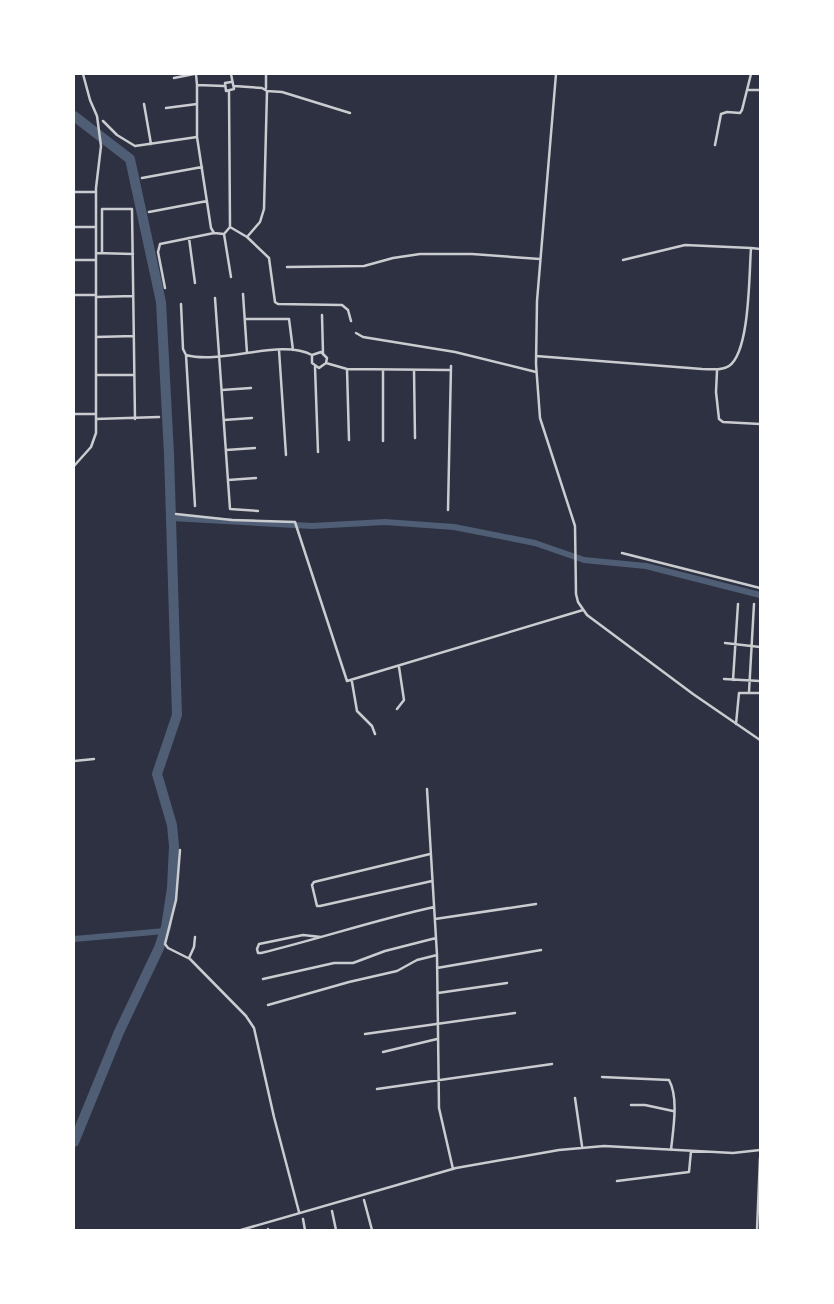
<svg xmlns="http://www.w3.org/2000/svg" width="834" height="1304" font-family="Quicksand,sans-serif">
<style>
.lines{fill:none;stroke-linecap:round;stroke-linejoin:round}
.canal{stroke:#4f5d75;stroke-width:6}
.river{stroke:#4f5d75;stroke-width:10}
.minor{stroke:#caccd0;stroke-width:2.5}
</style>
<rect width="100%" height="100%" fill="#2d3142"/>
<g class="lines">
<path class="canal" d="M 171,518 L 312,526 L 385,522 L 454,527 L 535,543 L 584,560 L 646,566 L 760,595
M 74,939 L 165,931"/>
<path class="river" d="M 74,116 L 130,159 L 161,302 L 169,454 L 177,715 L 157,774 L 172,825 L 174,846 L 172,888 L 166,927 L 159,948 L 119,1032 L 74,1142"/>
<path class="minor" d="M 196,74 L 197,85
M 231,74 L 234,89 L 226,91 L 225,83 L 231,82
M 556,74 L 537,301 L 536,364 L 540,418 L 575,526 L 576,594 L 578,602 L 587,615 L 693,694 L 760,740
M 174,78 L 194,74
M 234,86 L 262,88 L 267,91 L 264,209 L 260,222 L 247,237
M 266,88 L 266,74
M 747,90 L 760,90
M 267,91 L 282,92 L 350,113
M 144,104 L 151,144
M 166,108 L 197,104
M 103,121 L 117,135 L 135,146 L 197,137 L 197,85 L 224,86
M 197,137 L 211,228 L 214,233 L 224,234 L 230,227 L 229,92
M 715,145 L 721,114 L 727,112 L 740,113 L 742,110 L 751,74
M 142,178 L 202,167
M 74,192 L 95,192
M 149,212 L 207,201
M 74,227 L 95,227
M 230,227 L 247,237 L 269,258 L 275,302 L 278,304 L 342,305 L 348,310 L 351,321
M 224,234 L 231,277
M 189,238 L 195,283
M 96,253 L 133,254
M 102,253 L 102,209 L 132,209 L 135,419
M 74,260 L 95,260
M 623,260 L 685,245 L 751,248
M 287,267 L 364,266 L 393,258 L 420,254 L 472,254 L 540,259
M 165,288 L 158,252 L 160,244 L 214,233
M 243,294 L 247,353
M 74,295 L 95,295
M 96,297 L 133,296
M 215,298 L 230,509 L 258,511
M 181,304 L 183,349 L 186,355 C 222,365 281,338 312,355
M 322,315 L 323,353
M 245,319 L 289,319 L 293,350
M 356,333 L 363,337 L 455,352 L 536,372
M 96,337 L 134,336
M 279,350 L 286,455
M 186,355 L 195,506
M 536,356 L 702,369 C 711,369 722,371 729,366 C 750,352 749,274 751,248 L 760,249
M 326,363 L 327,358 L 321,352 L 312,355 L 312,363 L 319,368 L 326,363 L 347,369 L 449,370
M 315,367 L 318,452
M 347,369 L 349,440
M 383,370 L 383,441
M 414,370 L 415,438
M 717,371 L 716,392 L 719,419 L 723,422 L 760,424
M 96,375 L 134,375
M 222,390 L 251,388
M 74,414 L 95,414
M 96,419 L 159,417
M 224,420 L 252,418
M 226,450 L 255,448
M 74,466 L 91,447 L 96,433 L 96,188 L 101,146 L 97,116 L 90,100 L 83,74
M 228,480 L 256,478
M 448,510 L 451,366
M 176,514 L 232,520 L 295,522 L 347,681 L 583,610
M 622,553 L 760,588
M 725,643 L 760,647
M 724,679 L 760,681
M 733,680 L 738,604
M 352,682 L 357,711 L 372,726 L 375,734
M 749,692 L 754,604
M 397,709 L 404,700 L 399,667
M 736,724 L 739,693 L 760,693
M 74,761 L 94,759
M 427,789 L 437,955 L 439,1108 L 453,1169
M 180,850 L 176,900 L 165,944 L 168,948 L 188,958
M 430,854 L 314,882 L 312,885 L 317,906 L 320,906 L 432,881
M 435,919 L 536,904
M 195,937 L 194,947 L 189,958 L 246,1016 L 254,1028 L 274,1117 L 299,1212
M 321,937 L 303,935 L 259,944 L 257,949 L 258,953 L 261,953 C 319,939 375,920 434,907
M 437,968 L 541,950
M 263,979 L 334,963 L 353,963 L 385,951 L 436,938
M 438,993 L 507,983
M 268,1005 L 349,982 L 397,971 L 417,960 L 437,955
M 365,1034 L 515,1013
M 383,1052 L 437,1039
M 602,1077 L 669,1080 C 679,1098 673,1130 671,1150
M 377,1089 L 552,1064
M 575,1098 L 582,1146
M 631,1105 L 645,1105 L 673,1111
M 617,1181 L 689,1172 L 691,1151
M 364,1200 L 372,1230
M 332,1211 L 336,1230
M 303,1219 L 305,1230
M 268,1229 L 268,1230
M 241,1230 L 456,1168 L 559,1150 L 604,1146 L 733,1153 L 760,1150
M 757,1230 L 760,1158"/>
</g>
<rect width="834" height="1304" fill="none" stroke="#ffffff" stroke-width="150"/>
</svg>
